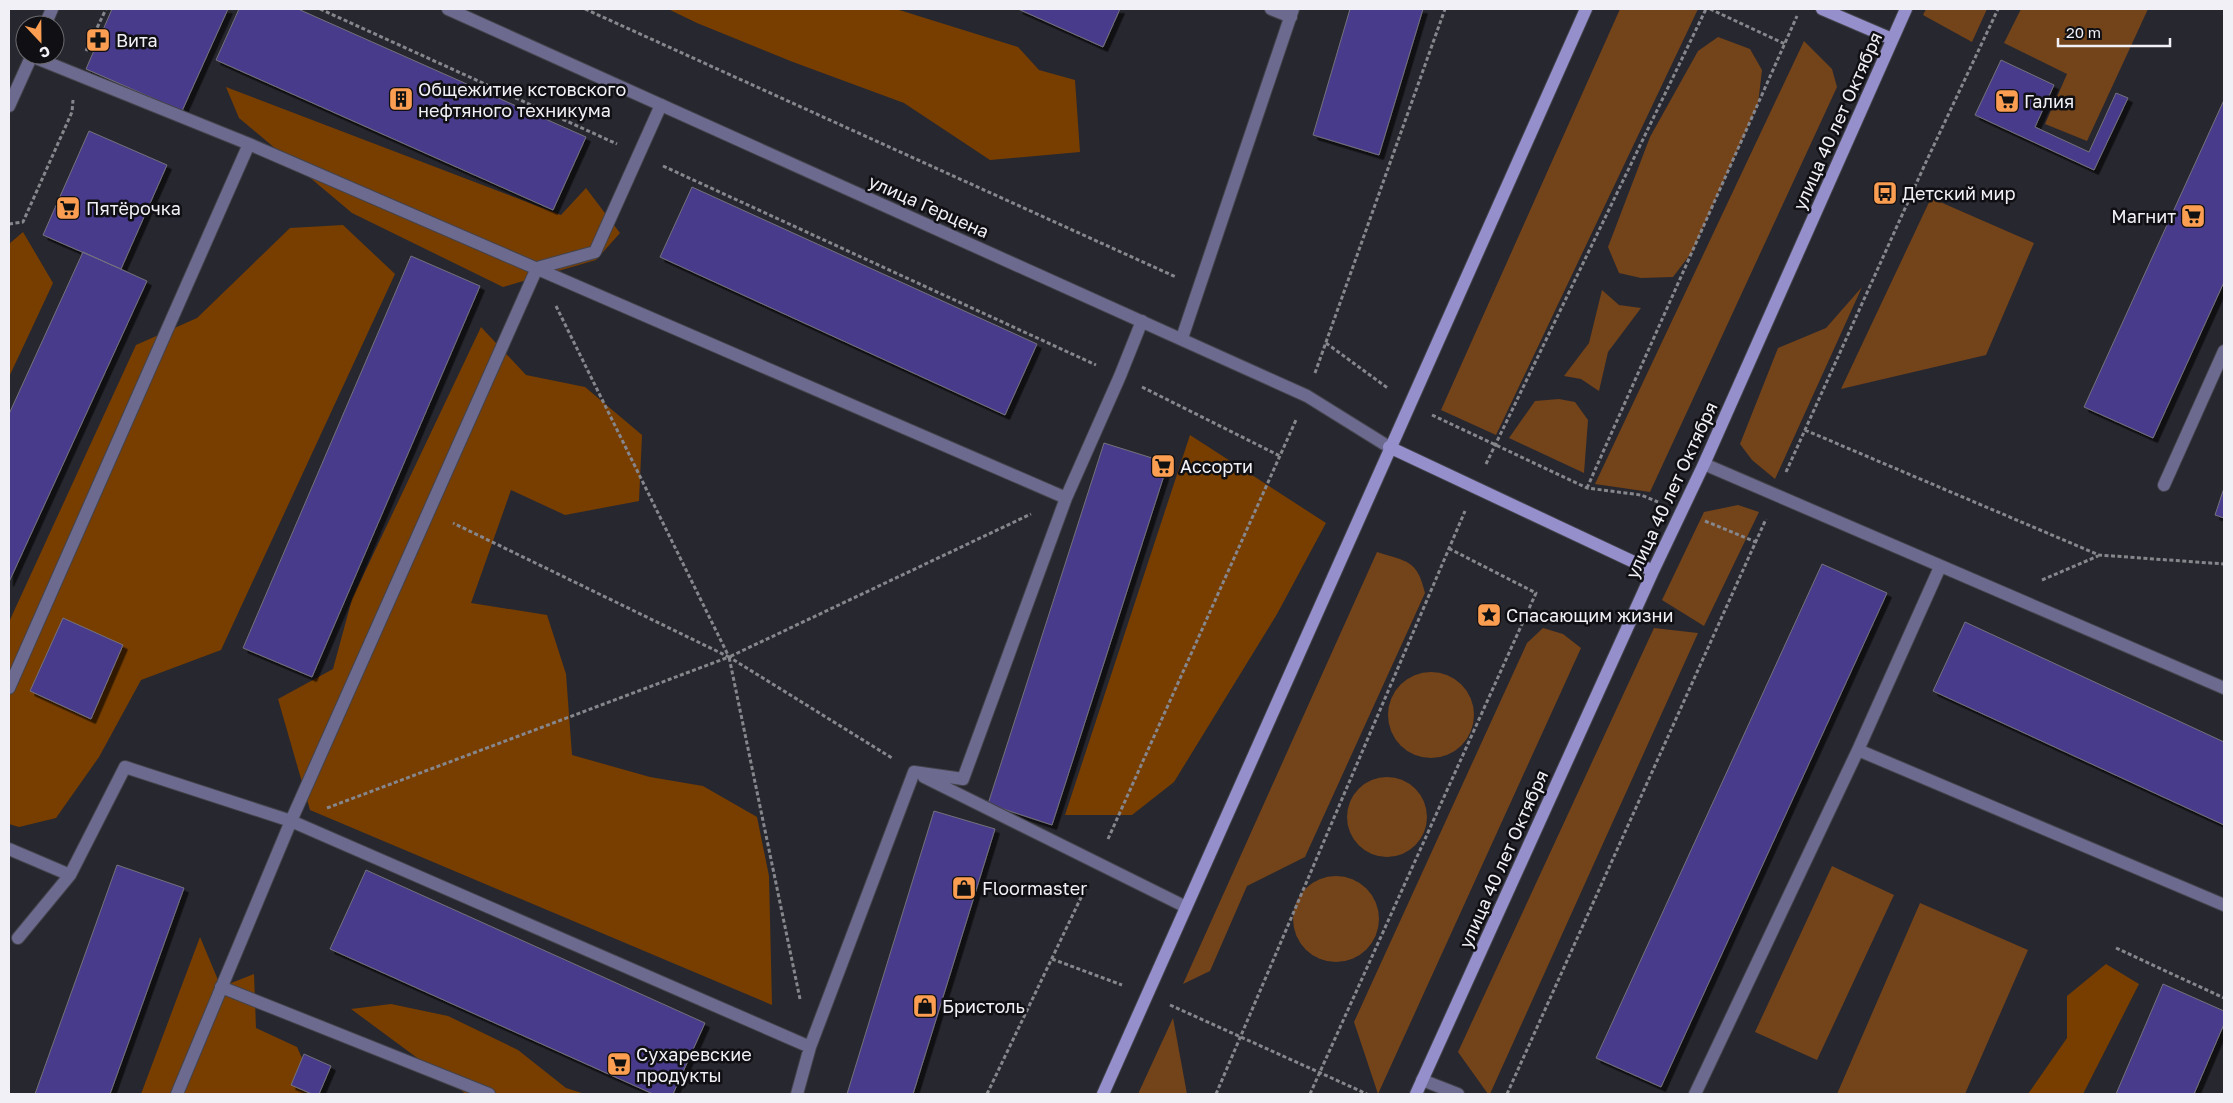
<svg xmlns="http://www.w3.org/2000/svg" width="2233" height="1103" font-family="'Golos Text',sans-serif">
<style>
.green{fill:#73431a}
.forest{fill:#783e00}
.building{fill:#4a3a8b;stroke:#73727c;filter:url(#shadow)}
.lines{fill:none;stroke-linecap:round;stroke-linejoin:round}
.lane-casing{stroke:#43434b;stroke-width:14}
.street-casing{stroke:#43434b;stroke-width:14}
.secondary-casing{stroke:#43434b;stroke-width:14}
.path{stroke:#86868d;stroke-width:3;stroke-dasharray:4 2.5;stroke-linecap:butt}
.lane{stroke:#6d6a8f;stroke-width:12}
.street{stroke:#6d6a8f;stroke-width:12}
.secondary{stroke:#958fcb;stroke-width:12}
.labels{text-anchor:middle;dominant-baseline:central;stroke-width:5;stroke-linejoin:round;paint-order:stroke}
.poi-label{font-size:18px;fill:#f0f0f6;stroke:#101014;text-anchor:start}
.street-label{font-size:18px;fill:#f0f0f6;stroke:#101014}
</style>
<defs>
<filter id="shadow"><feDropShadow dx="4.5" dy="4.5" stdDeviation="0" flood-color="#0009"/></filter>
</defs>
<rect width="100%" height="100%" fill="#27272f"/>
<path class="green" d="M 1620,9 L 1698,9 L 1496,435 L 1441,410 Z
M 1926,9 L 1987,9 L 1972,42 L 1923,15 Z
M 2021,9 L 2148,9 L 2087,141 L 2045,124 L 2067,74 L 2004,43 Z
M 1718,37 L 1750,49 L 1762,70 L 1758,104 L 1692,252 L 1673,277 L 1641,278 L 1619,273 L 1608,247 L 1650,137 L 1698,51 Z
M 1804,41 L 1832,69 L 1837,87 L 1650,492 L 1595,484 Z
M 1931,198 L 2034,243 L 1986,355 L 1841,389 Z
M 1862,287 L 1775,479 L 1752,460 L 1740,444 L 1778,348 L 1826,328 Z
M 1602,290 L 1619,305 L 1641,308 L 1608,352 L 1599,391 L 1581,379 L 1564,376 L 1589,343 Z
M 1559,399 L 1575,402 L 1588,420 L 1584,473 L 1509,438 L 1535,401 Z
M 1738,505 L 1759,512 L 1704,626 L 1662,600 L 1704,512 Z
M 1377,552 C 1407,562 1417,559 1425,593 L 1305,857 L 1247,886 L 1210,971 L 1183,984 Z
M 1543,628 L 1563,634 L 1581,648 L 1378,1094 L 1354,1022 L 1527,643 Z
M 1654,628 L 1698,633 L 1490,1094 L 1488,1094 L 1458,1052 Z
M1388 715a43 43 0 1 1 86 0a43 43 0 1 1-86 0Z
M1347 817a40 40 0 1 1 80 0a40 40 0 1 1-80 0Z
M 1832,866 L 1894,895 L 1817,1060 L 1755,1032 Z
M1293 919a43 43 0 1 1 86 0a43 43 0 1 1-86 0Z
M 1920,903 L 2028,950 L 1965,1094 L 1837,1094 Z
M 1173,1018 L 1187,1094 L 1138,1094 Z"/>
<path class="forest" d="M 668,9 L 896,9 L 1018,47 L 1039,70 L 1075,80 L 1080,152 L 990,160 L 904,103 L 793,62 L 697,23 Z
M 226,87 L 561,215 L 586,188 L 620,233 L 596,260 L 503,287 L 352,213 L 239,118 Z
M 343,225 L 395,274 L 221,650 L 141,680 L 99,757 L 56,818 L 19,827 L 9,824 L 9,622 L 136,345 L 197,318 L 290,228 Z
M 23,232 L 53,283 L 9,377 L 9,244 Z
M 481,327 L 526,375 L 585,387 L 642,435 L 639,501 L 565,515 L 511,490 L 471,603 L 547,615 L 566,674 L 572,755 L 650,777 L 703,786 L 757,817 L 769,876 L 772,1005 L 310,810 L 278,699 L 333,669 L 352,599 Z
M 1190,435 L 1326,523 L 1277,614 L 1174,782 L 1132,815 L 1065,815 Z
M 200,937 L 221,987 L 254,974 L 256,1028 L 297,1047 L 318,1094 L 141,1094 Z
M 2106,964 L 2139,984 L 2083,1094 L 2028,1094 L 2067,1038 L 2067,996 Z
M 391,1004 L 448,1016 L 518,1050 L 566,1088 L 585,1094 L 466,1094 L 351,1009 Z"/>
<path class="building" d="M 112,9 L 228,9 L 182,111 L 86,69 Z
M 239,9 L 298,9 L 586,137 L 553,210 L 216,60 Z
M 1018,9 L 1120,9 L 1103,47 Z
M 1350,9 L 1423,9 L 1379,155 L 1313,135 Z
M 2001,60 L 2054,85 L 2035,127 L 2089,152 L 2116,93 L 2128,98 L 2094,170 L 1975,115 Z
M 2224,100 L 2224,282 L 2153,438 L 2084,407 Z
M 89,131 L 167,165 L 121,269 L 43,235 Z
M 692,187 L 1037,344 L 1005,415 L 660,257 Z
M 83,252 L 147,281 L 9,582 L 9,414 Z
M 411,256 L 480,286 L 312,677 L 243,648 Z
M 1104,443 L 1168,463 L 1052,825 L 988,804 Z
M 2224,488 L 2224,518 L 2215,515 Z
M 1822,564 L 1887,593 L 1661,1087 L 1596,1058 Z
M 63,618 L 123,645 L 91,719 L 30,691 Z
M 1965,622 L 2224,742 L 2224,825 L 1933,691 Z
M 934,811 L 995,829 L 913,1094 L 847,1094 Z
M 117,865 L 184,888 L 137,1019 L 110,1094 L 35,1094 Z
M 366,870 L 705,1023 L 673,1094 L 653,1094 L 330,949 Z
M 2163,984 L 2224,1011 L 2224,1024 L 2194,1094 L 2116,1094 Z
M 304,1054 L 331,1066 L 319,1094 L 312,1094 L 291,1085 Z"/>
<g class="lines">
<defs>
<path id="lane" d="M 1271,9 L 1291,17
M 31,56 L 249,144 L 1066,498
M 1182,338 L 1293,9
M 1704,464 L 2224,688
M 2164,485 L 2224,351
M 9,688 L 249,144
M 1858,750 L 2224,905
M 924,777 L 1186,907
M 9,849 L 70,875
M 18,938 L 70,875 L 125,767 L 291,821 L 810,1047
M 221,987 L 489,1094
M 1422,1080 L 1458,1094
M 177,1094 L 291,821 L 537,268 L 595,252 L 661,105
M 797,1094 L 810,1047 L 914,772 L 963,779 L 1066,498 L 1120,376 L 1142,321
M 1695,1094 L 1858,750 L 1940,567"/>
<path id="street" d="M 448,9 L 1307,396 L 1389,447
M 45,25 L 52,9
M 9,106 L 32,55"/>
<path id="secondary" d="M 1822,9 L 1892,39
M 1389,447 L 1653,571
M 1103,1094 L 1586,9
M 1416,1094 L 1653,571 L 1704,464 L 1906,9"/>
</defs>
<use href="#lane" class="lane-casing"/>
<use href="#street" class="street-casing"/>
<use href="#secondary" class="secondary-casing"/>
<path class="path" d="M 320,9 L 617,144
M 585,9 L 1176,277
M 1710,9 L 1785,44
M 86,51 L 106,9
M 663,166 L 1096,365
M 9,224 L 23,222 L 72,112 L 73,100
M 556,306 L 729,657 L 892,758
M 1326,343 L 1389,389
M 1315,373 L 1445,9
M 1142,387 L 1280,456
M 1432,415 L 1587,488 L 1641,495 L 1658,502
M 1805,430 L 2099,555 L 2224,564
M 1486,464 L 1706,9
M 1786,472 L 1926,162 L 1998,9
M 1587,488 L 1797,16
M 1705,521 L 1756,542
M 2042,580 L 2098,556
M 327,808 L 729,657 L 453,523
M 1108,839 L 1296,420
M 2116,948 L 2224,998
M 1052,959 L 1122,985
M 800,999 L 729,657 L 1031,514
M 1170,1005 L 1367,1094
M 987,1094 L 1087,885
M 1216,1094 L 1465,511
M 1310,1094 L 1536,593 L 1448,548
M 1507,1094 L 1766,519"/>
<use href="#lane" class="lane"/>
<use href="#street" class="street"/>
<use href="#secondary" class="secondary"/>
</g>
<defs>
<symbol id="pharmacy-square" viewBox="-11 -11 22 22"><rect x="-9" y="-9" width="18" height="18" rx="4" fill="#fb9e51" stroke="#101014"/><path d="M-2-6h4v4h4v4h-4v4h-4v-4h-4v-4h4Z" fill="#111"/></symbol>
<symbol id="building-square" viewBox="-11 -11 22 22"><rect x="-9" y="-9" width="18" height="18" rx="4" fill="#fb9e51" stroke="#101014"/><path d="M-4-6H4V6H1V3H-1V6H-4ZM-2.5-4.3h1.7v1.8h-1.7ZM.8-4.3h1.7v1.8H.8ZM-2.5-1h1.7V.8h-1.7ZM.8-1h1.7V.8H.8Z" fill="#111"/></symbol>
<symbol id="supermarket-square" viewBox="-11 -11 22 22"><rect x="-9" y="-9" width="18" height="18" rx="4" fill="#fb9e51" stroke="#101014"/><path d="M-6-5.5h2.5l.6 2H6L4.5 2H-2.5L-4.4-4H-6ZM-1.5 3.2a1.3 1.3 0 1 0 .1 0ZM3 3.2a1.3 1.3 0 1 0 .1 0Z" fill="#111"/></symbol>
<symbol id="bus-square" viewBox="-11 -11 22 22"><rect x="-9" y="-9" width="18" height="18" rx="4" fill="#fb9e51" stroke="#101014"/><path d="M-5-6H5V4H4V6H2V4H-2V6H-4V4H-5ZM-3.5-4V0h7V-4ZM-3.5 1.2v1.5H-2V1.2ZM2 1.2v1.5H3.5V1.2Z" fill="#111"/></symbol>
<symbol id="sight-square" viewBox="-11 -11 22 22"><rect x="-9" y="-9" width="18" height="18" rx="4" fill="#fb9e51" stroke="#101014"/><path d="M0-6L1.8-2.2L6-1.7L2.9 1.2L3.7 5.4L0 3.3L-3.7 5.4L-2.9 1.2L-6-1.7L-1.8-2.2Z" fill="#111"/></symbol>
<symbol id="shop-square" viewBox="-11 -11 22 22"><rect x="-9" y="-9" width="18" height="18" rx="4" fill="#fb9e51" stroke="#101014"/><path d="M-5-2.5h2.3a2.7 3.5 0 0 1 5.4 0H5L5.5 6h-11ZM-1.5-2.5h3a1.5 2.3 0 0 0-3 0Z" fill="#111"/></symbol>
</defs>
<g fill-rule="evenodd">
<use href="#pharmacy-square" x="84" y="26" width="28" height="28"/>
<use href="#building-square" x="387" y="85" width="28" height="28"/>
<use href="#supermarket-square" x="1993" y="87" width="28" height="28"/>
<use href="#bus-square" x="1871" y="179" width="28" height="28"/>
<use href="#supermarket-square" x="54" y="194" width="28" height="28"/>
<use href="#supermarket-square" x="2179" y="202" width="28" height="28"/>
<use href="#supermarket-square" x="1149" y="452" width="28" height="28"/>
<use href="#sight-square" x="1475" y="601" width="28" height="28"/>
<use href="#shop-square" x="950" y="874" width="28" height="28"/>
<use href="#shop-square" x="911" y="992" width="28" height="28"/>
<use href="#supermarket-square" x="605" y="1050" width="28" height="28"/>
</g>
<g class="labels">
<g class="poi-label">
<text x="116" y="40">Вита</text>
<text x="418" y="89">Общежитие кстовского<tspan x="418" dy="21">нефтяного техникума</tspan></text>
<text x="2024" y="101">Галия</text>
<text x="1902" y="193">Детский мир</text>
<text x="86" y="208">Пятёрочка</text>
<text x="2176" y="216" text-anchor="end">Магнит</text>
<text x="1180" y="466">Ассорти</text>
<text x="1506" y="615">Спасающим жизни</text>
<text x="982" y="888">Floormaster</text>
<text x="942" y="1006">Бристоль</text>
<text x="636" y="1054">Сухаревские<tspan x="636" dy="21">продукты</tspan></text>
</g>
<g class="street-label">
<text transform="translate(1837 121) rotate(-66)">улица 40 лет Октября</text>
<text transform="translate(929 206) rotate(24)">улица Герцена</text>
<text transform="translate(1671 490) rotate(-65)">улица 40 лет Октября</text>
<text transform="translate(1503 859) rotate(-66)">улица 40 лет Октября</text>
</g>
</g>
<rect width="2233" height="1103" fill="none" stroke="#f0f0f6" stroke-width="20"/>
<g transform="translate(40 40) rotate(158)"><circle r="24" fill="#101014" stroke="#6a6a6e"/>
<path d="M0-4L9 19L0 12L-9 19Z" fill="#fb9e51"/>
<text y="-8" font-size="14" font-weight="bold" text-anchor="middle" fill="#f0f0f6">С</text>
</g>
<path d="M2058 38v8h112v-8" fill="none" stroke="#f0f0f6" stroke-width="2.5"/>
<text x="2066" y="38" font-size="15" fill="#f0f0f6" stroke="#101014" stroke-width="4" paint-order="stroke">20 m</text>
</svg>
